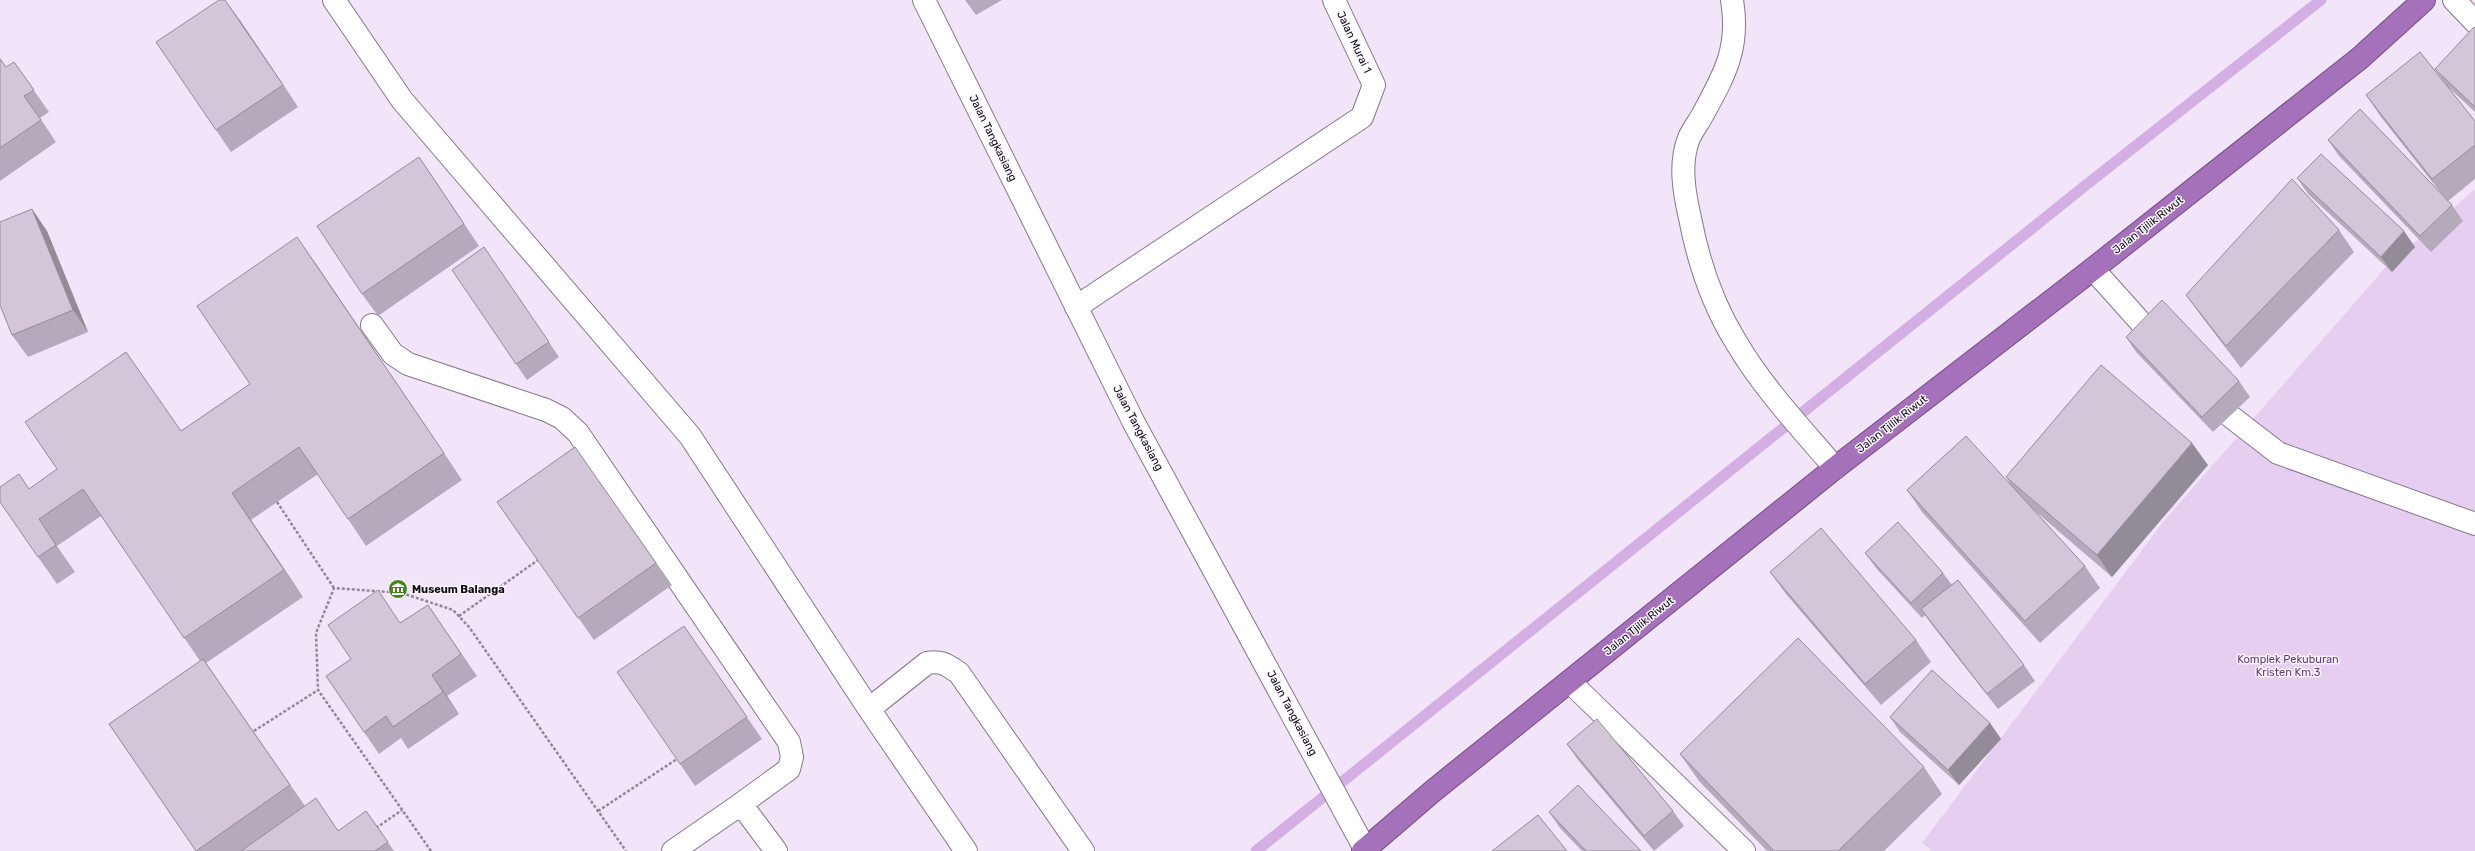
<svg xmlns="http://www.w3.org/2000/svg" width="2475" height="851" font-family="Rubik,sans-serif">
<style>
.green{fill:#e6cef1}
.lines{fill:none;stroke-linecap:round;stroke-linejoin:round}
.stream{stroke:#d4afe4;stroke-width:11}
.minor-casing{stroke:#84788a;stroke-width:24}
.highway-casing{stroke:#724e80;stroke-width:24}
.path{stroke:#918795;stroke-width:2.5;stroke-dasharray:3 2;stroke-linecap:butt}
.minor{stroke:#fff;stroke-width:22}
.highway{stroke:#a671bb;stroke-width:22}
.wall{fill:#b5aabb}
.shaded-wall{fill:#948b98}
.building{fill:#d3c6d9;stroke:#948b98}
.labels{text-anchor:middle;dominant-baseline:central;stroke-width:3;stroke-linejoin:round;paint-order:stroke}
.street-label{font-size:11px;fill:#110d13;stroke:#fbf6fe}
.poi-label{font-size:11px;font-weight:bold;fill:#110d13;stroke:#fbf6fe;text-anchor:start}
.park-label{font-size:11px;fill:#673a79;stroke:#fbf6fe}
</style>
<rect width="100%" height="100%" fill="#f3e5f9"/>
<path class="green" d="M 2475,189 L 2475,851 L 1932,851 L 1922,843 L 2163,522 L 2385,268 Z"/>
<g class="lines">
<path class="stream" d="M 1256,851 L 2086,185 L 2321,0"/>
<defs>
<path id="minor" d="M 334,0 L 402,100 L 690,436 L 869,709 L 966,851
M 924,0 L 1134,423 L 1365,849
M 1732,0 C 1740,47 1725,74 1703,114 C 1699,122 1693,129 1689,138 C 1679,163 1684,192 1690,218 C 1698,260 1713,305 1736,342 C 1763,388 1801,428 1835,468
M 2454,0 L 2475,22
M 2093,269 L 2153,336
M 1076,307 L 1362,117 L 1374,85 L 1334,0
M 372,325 L 393,354 L 408,364 L 546,410 L 562,418 L 578,433 L 789,742 L 792,757 L 789,769 L 741,804
M 2230,416 L 2278,453 L 2475,524
M 1570,682 L 1744,851
M 869,709 L 927,663 C 942,660 947,665 959,673 L 1083,851
M 673,851 L 741,804 L 776,851"/>
<path id="highway" d="M 1363,851 L 1433,791 L 1835,468 L 2093,269 L 2360,58 L 2424,0"/>
</defs>
<use href="#minor" class="minor-casing"/>
<use href="#highway" class="highway-casing"/>
<path class="path" d="M 277,502 L 334,588
M 459,616 L 538,560
M 254,731 L 318,690
M 598,811 L 677,759
M 376,828 L 402,810
M 431,851 L 318,690 L 316,633 L 334,588 L 402,593 L 453,610 L 469,627 L 626,851"/>
<use href="#minor" class="minor"/>
<use href="#highway" class="highway"/>
</g>
<path class="wall" d="M 965,0 L 1002,0 L 976,15 Z
M 239,19 L 298,107 L 231,152 L 216,130 Z
M 2475,28 L 2475,112 L 2446,85 L 2435,69 Z
M 0,58 L 6,67 L 14,62 L 49,112 L 40,118 L 56,142 L 0,181 Z
M 2366,95 L 2475,121 L 2475,179 L 2448,201 L 2452,205 L 2463,221 L 2431,252 L 2339,156 L 2328,140 L 2444,197 L 2381,117 Z
M 419,157 L 479,246 L 378,316 L 362,294 Z
M 2297,178 L 2415,247 L 2392,272 L 2308,194 Z
M 32,209 L 47,231 L 88,332 L 28,357 L 12,335 Z
M 2339,230 L 2354,252 L 2241,368 L 2202,317 L 2186,295 Z
M 495,263 L 559,357 L 527,380 L 516,364 Z
M 316,264 L 462,480 L 366,546 L 318,474 L 251,520 L 303,597 L 206,663 L 305,806 L 339,831 L 366,811 L 394,851 L 196,851 L 109,724 L 200,661 L 101,516 L 57,546 L 75,572 L 57,584 L 38,557 L 30,488 L 181,431 L 250,384 Z
M 2126,337 L 2239,381 L 2250,397 L 2213,432 L 2136,352 Z
M 575,447 L 672,585 L 594,640 L 497,502 Z
M 2208,465 L 2112,577 L 2035,511 L 2085,566 L 2100,588 L 2040,643 L 1922,512 L 1907,490 L 2011,485 L 2006,477 Z
M 1865,553 L 1943,573 L 1952,585 L 2024,665 L 2035,681 L 1998,709 L 1932,625 L 1925,615 L 1922,618 L 1876,568 Z
M 1770,572 L 1916,640 L 1931,662 L 1881,705 L 1786,594 Z
M 428,605 L 477,676 L 447,696 L 459,714 L 408,749 L 401,738 L 379,754 L 364,732 L 351,659 L 401,623 Z
M 684,626 L 762,739 L 695,786 L 680,764 Z
M 1890,717 L 1990,723 L 2001,739 L 1959,785 L 1900,732 Z
M 1567,744 L 1673,811 L 1684,826 L 1654,851 L 1578,760 Z
M 1680,754 L 1924,767 L 1942,794 L 1884,851 L 1767,851 L 1699,781 Z
M 1549,812 L 1641,851 L 1582,851 L 1560,828 Z"/>
<path class="shaded-wall" d="M 225,0 L 239,19 L 298,107 L 283,85 Z
M 419,157 L 434,179 L 479,246 L 464,224 Z
M 32,209 L 47,231 L 88,332 L 73,310 Z
M 2404,231 L 2415,247 L 2392,272 L 2381,257 Z
M 297,237 L 316,264 L 462,480 L 444,453 Z
M 2192,443 L 2208,465 L 2112,577 L 2097,555 Z
M 232,493 L 251,520 L 303,597 L 284,570 Z
M 432,675 L 447,696 L 459,714 L 443,692 Z
M 1990,723 L 2001,739 L 1959,785 L 1948,770 Z"/>
<path class="building" d="M 219,0 L 225,0 L 283,85 L 216,130 L 156,42 Z
M 2474,27 L 2475,28 L 2475,107 L 2435,69 Z
M 2420,52 L 2475,121 L 2475,145 L 2432,179 L 2366,95 Z
M 0,59 L 6,67 L 14,62 L 34,90 L 24,96 L 41,120 L 0,148 Z
M 2360,109 L 2452,205 L 2420,236 L 2328,140 Z
M 2321,154 L 2404,231 L 2381,257 L 2297,178 Z
M 419,157 L 464,224 L 362,294 L 317,226 Z
M 2292,179 L 2339,230 L 2226,346 L 2186,295 Z
M 32,209 L 73,310 L 12,335 L 0,305 L 0,222 Z
M 297,237 L 444,453 L 348,519 L 299,447 L 232,493 L 284,570 L 184,638 L 83,489 L 39,519 L 56,545 L 38,557 L 0,502 L 0,487 L 19,474 L 29,489 L 57,469 L 25,422 L 126,352 L 181,431 L 250,384 L 197,306 Z
M 484,247 L 549,342 L 516,364 L 452,270 Z
M 2162,300 L 2239,381 L 2202,417 L 2126,337 Z
M 2101,365 L 2192,443 L 2097,555 L 2006,477 Z
M 1966,436 L 2085,566 L 2025,621 L 1907,490 Z
M 575,447 L 656,563 L 578,618 L 497,502 Z
M 1898,522 L 1943,573 L 1911,603 L 1865,553 Z
M 1821,528 L 1916,640 L 1865,684 L 1770,572 Z
M 1958,580 L 2024,665 L 1987,694 L 1921,609 Z
M 378,590 L 400,623 L 428,605 L 461,654 L 432,675 L 443,692 L 393,727 L 386,716 L 364,732 L 326,676 L 351,659 L 328,625 Z
M 684,626 L 747,717 L 680,764 L 617,672 Z
M 1798,638 L 1924,767 L 1838,851 L 1774,851 L 1680,754 Z
M 203,659 L 290,785 L 196,851 L 109,724 Z
M 1932,670 L 1990,723 L 1948,770 L 1890,717 Z
M 1597,719 L 1673,811 L 1644,836 L 1567,744 Z
M 1578,785 L 1641,851 L 1586,851 L 1549,812 Z
M 316,798 L 338,831 L 366,811 L 388,842 L 375,851 L 241,851 Z
M 1538,815 L 1567,851 L 1492,851 Z"/>
<defs>
<symbol id="museum-disc" viewBox="-11 -11 22 22"><circle r="9.5" fill="#478320" stroke="#fbf6fe"/><path d="M0-6L6-3V-2H-6V-3ZM-5-1h2V3h-2ZM-1-1h2V3h-2ZM3-1h2V3H3ZM-6 4H6V6H-6Z" fill="#fff"/></symbol>
</defs>
<g fill-rule="evenodd">
<use href="#museum-disc" x="387" y="578" width="22" height="22"/>
</g>
<g class="labels">
<g class="street-label">
<text transform="translate(1354 42) rotate(65)">Jalan Murai 1</text>
<text transform="translate(993 138) rotate(64)">Jalan Tangkasiang</text>
<text transform="translate(2148 225) rotate(-38)">Jalan Tjilik Riwut</text>
<text transform="translate(1892 424) rotate(-38)">Jalan Tjilik Riwut</text>
<text transform="translate(1138 428) rotate(62)">Jalan Tangkasiang</text>
<text transform="translate(1639 626) rotate(-39)">Jalan Tjilik Riwut</text>
<text transform="translate(1292 713) rotate(62)">Jalan Tangkasiang</text>
</g>
<g class="poi-label">
<text x="412" y="589">Museum Balanga</text>
</g>
<g class="park-label">
<text x="2288" y="659">Komplek Pekuburan<tspan x="2288" dy="13">Kristen Km.3</tspan></text>
</g>
</g>
</svg>
